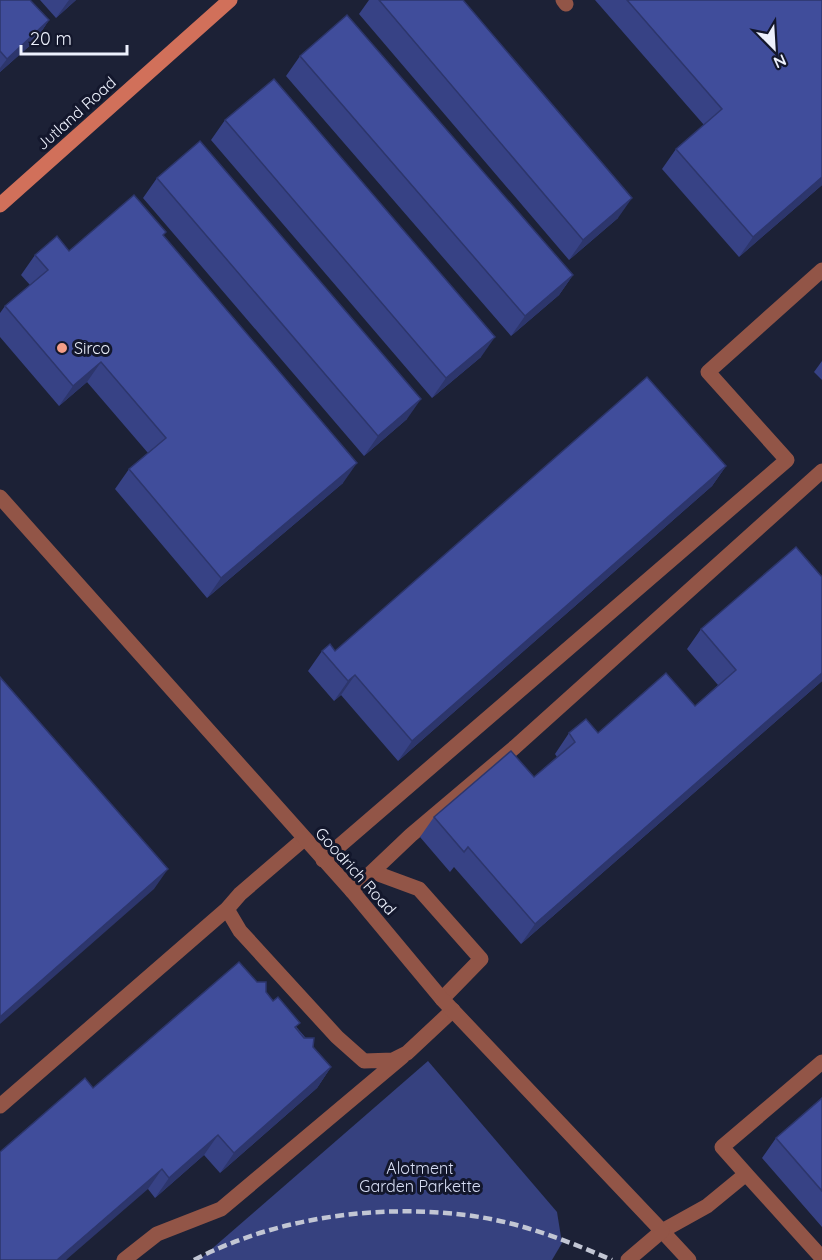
<svg xmlns="http://www.w3.org/2000/svg" width="822" height="1260" font-family="Quicksand,sans-serif">
<style>
.green{fill:#36417f}
.lines{fill:none;stroke-linecap:round;stroke-linejoin:round}
.lane{stroke:#925547;stroke-width:15}
.street{stroke:#925547;stroke-width:15}
.secondary{stroke:#d1705a;stroke-width:15}
.rail{stroke:#c2c6d4;stroke-width:4.5;stroke-dasharray:9 4.5;stroke-linecap:butt}
.wall{fill:#374285}
.shaded-wall{fill:#2d366c}
.building{fill:#404d9b;stroke:#2d366c;stroke-width:1.5}
.poi-dot{fill:#f49e89;stroke:#13172c;stroke-width:2}
.labels{text-anchor:middle;dominant-baseline:central;stroke-width:6;stroke-linejoin:round;paint-order:stroke}
.street-label{font-size:16px;fill:#edf1fd;stroke:#13172c}
.poi-label{font-size:16px;fill:#edf1fd;stroke:#13172c;text-anchor:start}
.park-label{font-size:16px;fill:#d8def5;stroke:#13172c}
</style>
<rect width="100%" height="100%" fill="#1c2136"/>
<path class="green" d="M 428,1061 L 557,1212 L 562,1243 L 552,1260 L 199,1260 Z"/>
<g class="lines">
<path class="lane" d="M 563,0 L 566,4
M 304,839 L 240,894 L 227,909 L 240,931 L 337,1037 L 364,1061 L 393,1060 L 407,1053 L 453,1010
M 323,860 L 787,460 L 708,372 L 822,270
M 373,872 L 419,889 L 481,959 L 442,999
M 352,891 L 411,835 L 515,747 L 822,471
M 0,1106 L 227,909
M 746,1174 L 722,1147 L 822,1062
M 124,1260 L 157,1234 L 221,1209 L 402,1057
M 689,1260 L 662,1231 L 707,1206 L 746,1174 L 822,1258"/>
<path class="street" d="M 0,497 L 352,891 L 442,999 L 662,1231 L 628,1260"/>
<path class="secondary" d="M 0,205 L 230,0"/>
<path class="rail" d="M 194,1260 C 277,1217 380,1203 473,1216 C 522,1223 568,1241 612,1260"/>
</g>
<path class="wall" d="M 0,0 L 49,20 L 35,41 L 0,72 Z
M 40,0 L 76,0 L 56,18 Z
M 369,0 L 463,0 L 618,218 L 569,260 L 359,14 Z
M 595,0 L 822,0 L 822,185 L 739,257 L 662,169 L 676,149 L 704,125 Z
M 300,56 L 573,275 L 559,295 L 511,336 L 286,76 Z
M 225,120 L 481,357 L 432,398 L 211,140 Z
M 157,178 L 407,419 L 364,456 L 143,198 Z
M 163,236 L 343,483 L 207,598 L 115,489 L 129,469 L 148,453 L 87,382 L 59,406 L 0,337 L 0,313 L 5,306 L 30,285 L 21,275 L 35,255 L 69,251 Z
M 822,361 L 822,380 L 814,372 Z
M 726,466 L 712,486 L 398,761 L 341,695 L 334,701 L 308,671 L 322,651 L 335,651 Z
M 822,577 L 822,681 L 521,944 L 454,867 L 450,872 L 420,837 L 434,817 L 534,777 L 557,757 L 555,754 L 569,733 L 598,733 L 695,706 L 718,685 L 687,649 L 701,629 Z
M 266,992 L 331,1067 L 317,1088 L 220,1173 L 204,1155 L 155,1198 L 148,1189 L 93,1088 Z
M 822,1098 L 822,1227 L 762,1158 L 776,1138 Z"/>
<path class="shaded-wall" d="M 69,0 L 76,0 L 56,18 Z
M 49,20 L 35,41 L 0,72 L 0,68 L 7,59 Z
M 822,177 L 822,185 L 739,257 L 753,237 Z
M 632,198 L 618,218 L 569,260 L 583,240 Z
M 573,275 L 559,295 L 511,336 L 525,316 Z
M 495,337 L 481,357 L 432,398 L 446,378 Z
M 101,362 L 87,382 L 59,406 L 73,386 Z
M 421,399 L 407,419 L 364,456 L 378,436 Z
M 357,463 L 343,483 L 207,598 L 221,578 Z
M 726,466 L 712,486 L 398,761 L 412,741 Z
M 822,673 L 822,681 L 521,944 L 535,924 Z
M 355,675 L 341,695 L 334,701 L 348,681 Z
M 168,869 L 154,889 L 0,1024 L 0,1017 Z
M 331,1067 L 317,1088 L 220,1173 L 234,1153 Z
M 218,1135 L 204,1155 L 155,1198 L 169,1178 Z
M 162,1169 L 148,1189 L 66,1260 L 57,1260 Z"/>
<path class="building" d="M 0,0 L 30,0 L 49,20 L 7,59 L 0,51 Z
M 379,0 L 463,0 L 632,198 L 583,240 Z
M 627,0 L 822,0 L 822,177 L 753,237 L 676,149 L 722,109 Z
M 347,15 L 573,275 L 525,316 L 300,56 Z
M 274,79 L 495,337 L 446,378 L 225,120 Z
M 200,141 L 421,399 L 378,436 L 157,178 Z
M 134,195 L 166,232 L 163,235 L 357,463 L 221,578 L 129,469 L 166,438 L 101,362 L 73,386 L 5,306 L 48,270 L 35,255 L 57,236 L 69,251 Z
M 647,377 L 726,466 L 412,741 L 355,675 L 348,681 L 322,651 L 330,644 L 335,651 Z
M 796,547 L 822,577 L 822,673 L 535,924 L 468,847 L 464,852 L 434,817 L 511,751 L 534,777 L 575,742 L 569,733 L 586,719 L 598,733 L 666,673 L 695,706 L 736,670 L 701,629 Z
M 0,677 L 168,869 L 0,1017 Z
M 239,962 L 257,982 L 266,982 L 266,992 L 273,1001 L 278,997 L 300,1023 L 295,1027 L 304,1038 L 314,1038 L 313,1047 L 331,1067 L 234,1153 L 218,1135 L 169,1178 L 162,1169 L 57,1260 L 0,1260 L 0,1152 L 85,1078 L 93,1088 Z
M 822,1098 L 822,1191 L 776,1138 Z"/>
<circle class="poi-dot" cx="62" cy="348" r="6"/>
<g class="labels">
<g class="street-label">
<text transform="translate(76 113) rotate(-42)">Jutland Road</text>
<text transform="translate(356 871) rotate(48)">Goodrich Road</text>
</g>
<g class="poi-label">
<text x="74" y="348">Sirco</text>
</g>
<g class="park-label">
<text x="420" y="1168">Alotment<tspan x="420" dy="18">Garden Parkette</tspan></text>
</g>
</g>
<g transform="translate(774 48) rotate(156)" stroke="#13172c" stroke-width="4.5" paint-order="stroke">
<path d="M0-4.5L10 22L0 15L-10 22Z" fill="#edf1fd"/>
<text y="-9" font-size="16" font-weight="bold" text-anchor="middle" fill="#edf1fd">N</text>
</g>
<path d="M21 45v9h106v-9" fill="none" stroke="#edf1fd" stroke-width="3"/>
<text x="30" y="45" font-size="18" fill="#edf1fd" stroke="#13172c" stroke-width="4.5" paint-order="stroke">20 m</text>
</svg>
